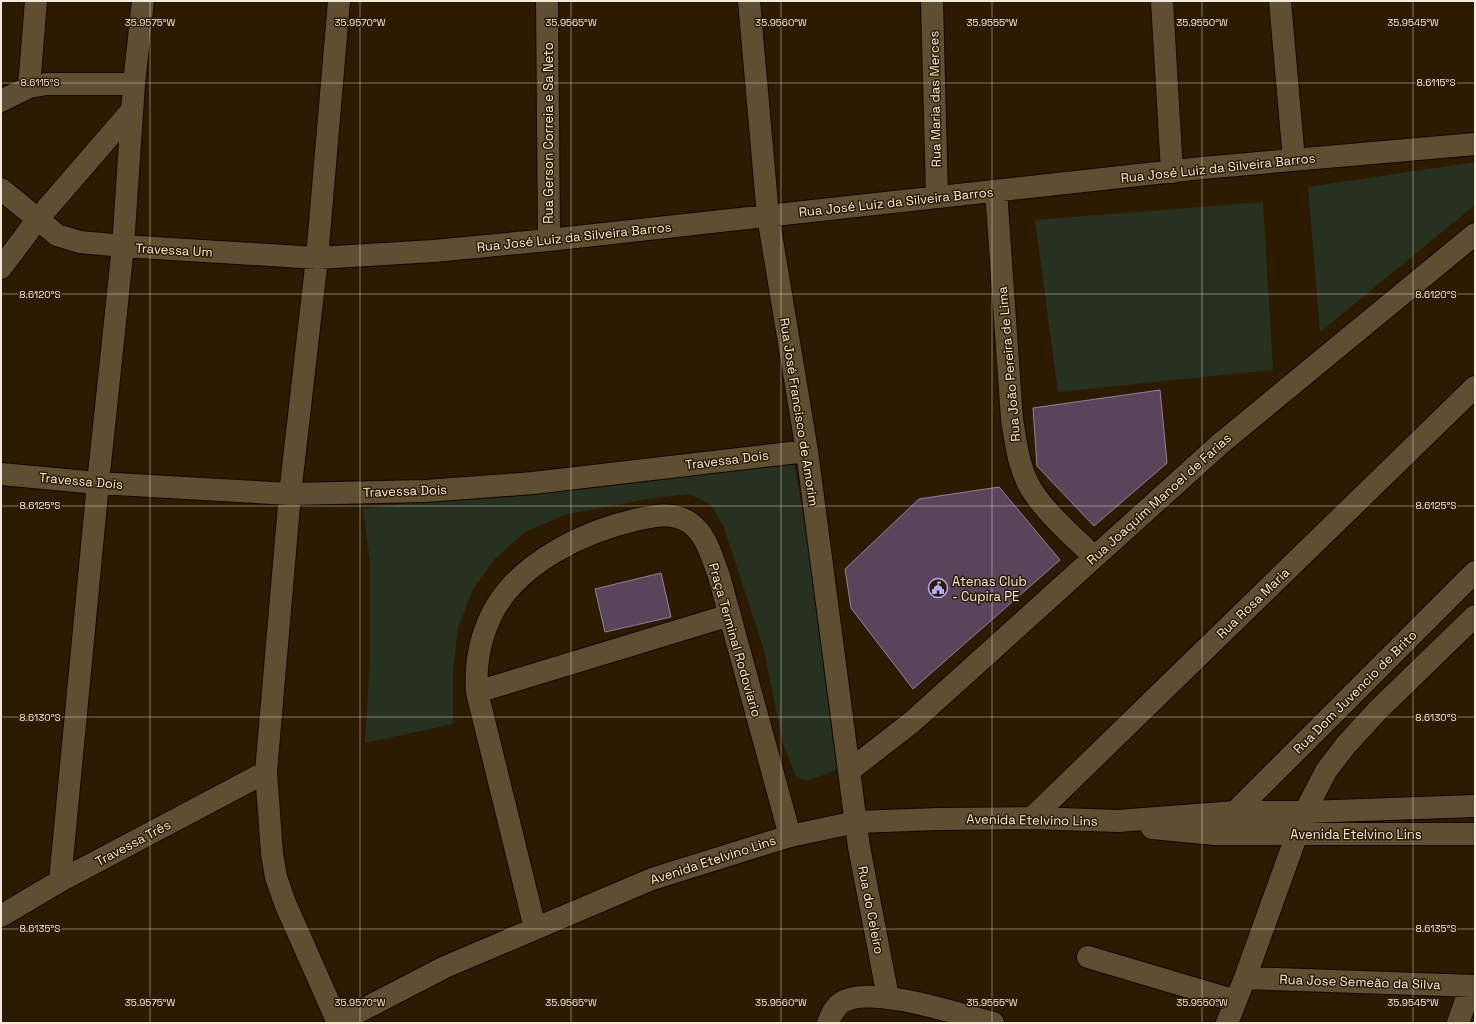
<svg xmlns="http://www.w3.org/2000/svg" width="1476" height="1024" font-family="'Space Grotesk',sans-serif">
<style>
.green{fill:#27311f}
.building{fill:#59445c;stroke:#977f9a}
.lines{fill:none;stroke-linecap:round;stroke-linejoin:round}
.street-casing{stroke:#130500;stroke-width:24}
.secondary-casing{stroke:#130500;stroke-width:24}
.street{stroke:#604e33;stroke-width:22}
.secondary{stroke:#604e33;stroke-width:22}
.ticks{fill:none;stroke:#f4e9da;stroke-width:1;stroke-opacity:0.45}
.labels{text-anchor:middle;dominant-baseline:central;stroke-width:3;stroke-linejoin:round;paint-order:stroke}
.street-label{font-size:13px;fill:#f4e9da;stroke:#2c1b01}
.poi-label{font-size:13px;fill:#f4e9da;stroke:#2c1b01;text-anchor:start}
.ticks-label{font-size:10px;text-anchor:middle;fill:#f4e9da;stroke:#2c1b01;stroke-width:3;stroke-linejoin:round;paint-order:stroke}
</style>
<rect width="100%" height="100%" fill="#2c1b01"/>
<path class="green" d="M 1475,162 L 1475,205 L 1320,332 L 1308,187 Z
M 1263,202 L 1273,370 L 1058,392 L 1035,220 Z
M 794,463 L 843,735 L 841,768 L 808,781 L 796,777 L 783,744 L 764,650 L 723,525 L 711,505 L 689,494 L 647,499 L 564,515 L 525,532 L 494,560 L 473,589 L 458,628 L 453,670 L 453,724 L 365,743 L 370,659 L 370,562 L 363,509 L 505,491 Z"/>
<path class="building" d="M 1160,390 L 1167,463 L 1094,526 L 1037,466 L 1033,408 Z
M 999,487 L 1060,560 L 913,689 L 851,608 L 845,569 L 919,499 Z
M 661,573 L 671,617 L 605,632 L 595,589 Z"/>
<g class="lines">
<defs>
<path id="street" d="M 547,1 L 549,240
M 749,1 L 768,216 L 807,451 L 859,847 L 888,997
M 932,1 L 937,197
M 1162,1 L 1172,172
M 1280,1 L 1294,160
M 29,87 L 36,1
M 1,101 L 29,87 L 47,84 L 134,84
M 1,189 L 57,235 L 80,242 L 123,246 L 317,258 L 434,251 L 549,240 L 1202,168 L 1475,144
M 996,191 L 1012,419 C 1016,444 1019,471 1033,492 C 1049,516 1074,537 1094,557
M 1,268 L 37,220 L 132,110
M 1,474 L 98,483 L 290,494 L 425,491 L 533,483 L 807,451
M 477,692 L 730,615
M 849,771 L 912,722 L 1220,444 L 1475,234
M 1235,812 L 1475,572
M 1032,818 L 1475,387
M 60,881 L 98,483 L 123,246 L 134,84 L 143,1
M 1,916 L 60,881 L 266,772
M 535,928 L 477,692 C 475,664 480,637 493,612 C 519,563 583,532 635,520 C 653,516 673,511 690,523 C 707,535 712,558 719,576 L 790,836
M 1088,957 L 1236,1001
M 1245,978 L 1475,986
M 338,1023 L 285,903 L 276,877 L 272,853 L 266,772 L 290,494 L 317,258 L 339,1
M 828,1023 C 831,1015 834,1008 841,1003 C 867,983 961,1015 993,1023
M 1227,1023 L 1245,978 L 1305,812 L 1326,771 L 1346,745 L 1378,710 L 1475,616
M 1458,1023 L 1471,986"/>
<path id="secondary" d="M 1152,828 L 1215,834 L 1475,834
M 337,1023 L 445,967 L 652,879 L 790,836 L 856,822 L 939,819 L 1032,818 L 1118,821 L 1235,812 L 1305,812 L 1475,806"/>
</defs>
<use href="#street" class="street-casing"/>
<use href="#secondary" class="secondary-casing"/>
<use href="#street" class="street"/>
<use href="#secondary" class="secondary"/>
</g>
<path class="ticks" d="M 150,1 L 150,1023M 360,1 L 360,1023M 571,1 L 571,1023M 781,1 L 781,1023M 992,1 L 992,1023M 1202,1 L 1202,1023M 1413,1 L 1413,1023M 1,83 L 1475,83M 1,294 L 1475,294M 1,506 L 1475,506M 1,717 L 1475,717M 1,929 L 1475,929"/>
<defs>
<symbol id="civic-ring" viewBox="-11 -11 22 22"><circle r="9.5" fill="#2c1b01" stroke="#b5acf8" stroke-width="1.5"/><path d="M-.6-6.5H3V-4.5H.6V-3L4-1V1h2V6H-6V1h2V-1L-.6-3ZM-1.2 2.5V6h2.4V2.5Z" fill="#b5acf8"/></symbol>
</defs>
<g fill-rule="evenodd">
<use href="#civic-ring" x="927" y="577" width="22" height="22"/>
</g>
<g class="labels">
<g class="street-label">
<text transform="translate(935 99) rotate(-91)">Rua Maria das Merces</text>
<text transform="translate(548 133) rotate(-90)">Rua Gerson Correia e Sa Neto</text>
<text transform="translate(1218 168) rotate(-6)">Rua José Luiz da Silveira Barros</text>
<text transform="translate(896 202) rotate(-6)">Rua José Luiz da Silveira Barros</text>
<text transform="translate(574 237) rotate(-6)">Rua José Luiz da Silveira Barros</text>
<text transform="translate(174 250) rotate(3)">Travessa Um</text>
<text transform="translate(1009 364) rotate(-95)">Rua João Pereira de Lima</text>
<text transform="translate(799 412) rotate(81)">Rua José Francisco de Amorim</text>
<text transform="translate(727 460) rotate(-7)">Travessa Dois</text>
<text transform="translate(81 481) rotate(5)">Travessa Dois</text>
<text transform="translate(405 491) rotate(-2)">Travessa Dois</text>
<text transform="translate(1159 499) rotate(-42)">Rua Joaquim Manoel de Farias</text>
<text transform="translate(1253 603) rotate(-44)">Rua Rosa Maria</text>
<text transform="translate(735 640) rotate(74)">Praça Terminal Rodoviario</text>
<text transform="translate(1355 692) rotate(-45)">Rua Dom Juvencio de Brito</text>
<text transform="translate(1032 820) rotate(1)">Avenida Etelvino Lins</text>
<text x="1356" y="834">Avenida Etelvino Lins</text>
<text transform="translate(133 843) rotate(-28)">Travessa Três</text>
<text transform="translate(713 860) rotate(-18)">Avenida Etelvino Lins</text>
<text transform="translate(871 910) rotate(79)">Rua do Celeiro</text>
<text transform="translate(1360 982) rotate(2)">Rua Jose Semeão da Silva</text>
</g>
<g class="poi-label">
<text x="952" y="581">Atenas Club<tspan x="952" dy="15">- Cupira PE</tspan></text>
</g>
</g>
<g class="ticks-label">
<text x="150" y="26">35.9575°W</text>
<text x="360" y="26">35.9570°W</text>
<text x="571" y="26">35.9565°W</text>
<text x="781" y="26">35.9560°W</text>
<text x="992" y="26">35.9555°W</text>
<text x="1202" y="26">35.9550°W</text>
<text x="1413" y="26">35.9545°W</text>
<text x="40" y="86">8.6115°S</text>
<text x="1436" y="86">8.6115°S</text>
<text x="40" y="298">8.6120°S</text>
<text x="1436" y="298">8.6120°S</text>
<text x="40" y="509">8.6125°S</text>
<text x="1436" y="509">8.6125°S</text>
<text x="40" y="721">8.6130°S</text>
<text x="1436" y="721">8.6130°S</text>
<text x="40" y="932">8.6135°S</text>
<text x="1436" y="932">8.6135°S</text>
<text x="150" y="1006">35.9575°W</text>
<text x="360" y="1006">35.9570°W</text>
<text x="571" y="1006">35.9565°W</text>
<text x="781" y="1006">35.9560°W</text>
<text x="992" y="1006">35.9555°W</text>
<text x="1202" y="1006">35.9550°W</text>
<text x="1413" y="1006">35.9545°W</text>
</g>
<rect width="1476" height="1024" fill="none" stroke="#f4e9da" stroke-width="4"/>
</svg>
